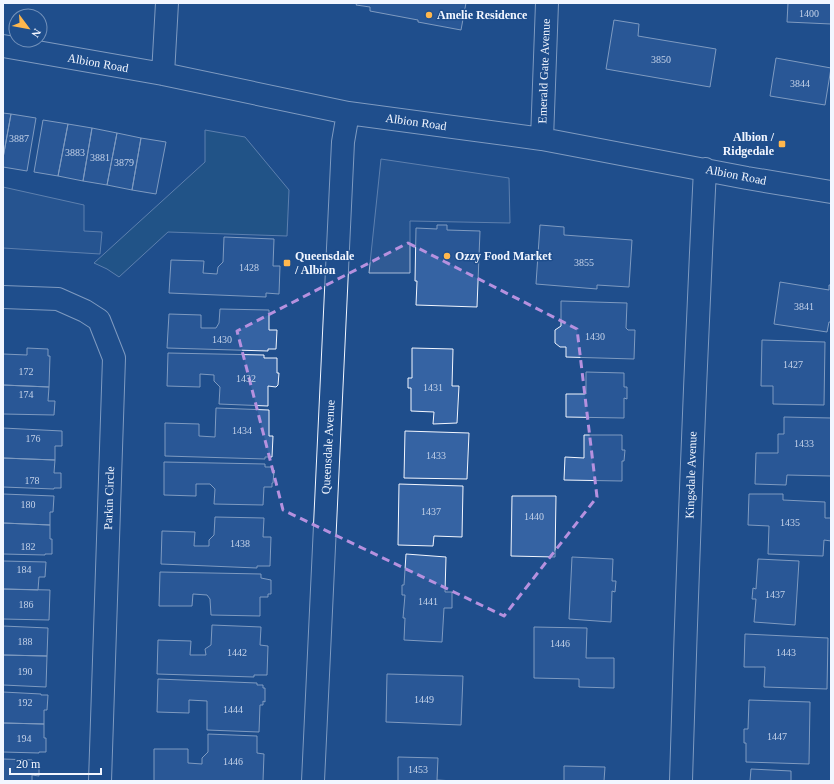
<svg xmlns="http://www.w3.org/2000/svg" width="834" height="784" font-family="Georgia,serif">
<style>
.green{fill:#245a82;stroke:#a8bbd7}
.parking{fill:#305b95;stroke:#a8bbd7}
.building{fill:#3563a3;stroke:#f2f6ff}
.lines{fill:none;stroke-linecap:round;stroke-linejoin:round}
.minor-casing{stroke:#f2f6ff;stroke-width:24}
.minor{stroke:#1f4e8c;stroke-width:22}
.marked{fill:none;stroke:#b691df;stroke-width:3;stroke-dasharray:8 5;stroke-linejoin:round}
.poi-dot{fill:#ffb74d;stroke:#1f4e8c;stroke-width:1.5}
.labels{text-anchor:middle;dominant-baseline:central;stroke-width:3;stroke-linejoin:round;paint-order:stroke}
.number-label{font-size:10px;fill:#c3d1e8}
.poi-label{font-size:12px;font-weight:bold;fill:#f2f6ff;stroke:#1f4e8c;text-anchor:start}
.street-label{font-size:12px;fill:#f2f6ff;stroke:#1f4e8c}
</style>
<rect width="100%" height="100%" fill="#1f4e8c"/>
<path class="green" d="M 205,130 L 245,137 L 289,190 L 287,236 L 168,232 L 119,277 L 107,269 L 94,263 L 205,162 Z"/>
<path class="parking" d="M 381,159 L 509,178 L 510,223 L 410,221 L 410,273 L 369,273 Z
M 3,187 L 84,205 L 84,231 L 102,232 L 100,254 L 3,248 Z"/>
<path class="building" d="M 357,3 L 466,3 L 461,30 L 418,22 L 418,20 L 370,11 L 370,7 L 356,5 Z
M 788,3 L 831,3 L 831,24 L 787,22 Z
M 614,20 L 639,24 L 638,36 L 716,49 L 710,87 L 606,69 Z
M 776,58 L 831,68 L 825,105 L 770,96 Z
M 3,113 L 11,114 L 3,158 Z
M 11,114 L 36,118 L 27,171 L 3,167 L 3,158 Z
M 43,120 L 68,124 L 58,176 L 34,172 Z
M 68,124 L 92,128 L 83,181 L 58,176 Z
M 92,128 L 117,133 L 107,185 L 83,181 Z
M 117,133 L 141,138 L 132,190 L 107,185 Z
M 141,138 L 166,142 L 156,194 L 132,190 Z
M 437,225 L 447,225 L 447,230 L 480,231 L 477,307 L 416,305 L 417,281 L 415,281 L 416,228 L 437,229 Z
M 540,225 L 564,227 L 564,235 L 632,240 L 629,287 L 597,285 L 597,289 L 536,284 Z
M 224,237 L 274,239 L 273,266 L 280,266 L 279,294 L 266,293 L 266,297 L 169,293 L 171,260 L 204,261 L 203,273 L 217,274 L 218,267 L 223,262 Z
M 780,282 L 829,290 L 829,285 L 831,285 L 831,322 L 829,322 L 827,332 L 774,324 Z
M 561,301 L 627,303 L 626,328 L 628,330 L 635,330 L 634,359 L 566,357 L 566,347 L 560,347 L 555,343 L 555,330 L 561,326 Z
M 220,309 L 269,310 L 269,330 L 277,330 L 276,349 L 268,349 L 268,351 L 167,348 L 169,314 L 201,315 L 201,328 L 216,328 L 219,323 Z
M 762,340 L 825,342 L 824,405 L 773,404 L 773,386 L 761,386 Z
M 27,348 L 48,349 L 48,356 L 50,356 L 49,387 L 3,385 L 3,354 L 27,355 Z
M 412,348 L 453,349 L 452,386 L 459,386 L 457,423 L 433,424 L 434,412 L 411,411 L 411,388 L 408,388 L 408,378 L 412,378 Z
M 168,353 L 264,355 L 264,358 L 277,358 L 277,373 L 279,373 L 278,385 L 276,387 L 268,386 L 268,406 L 219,404 L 220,387 L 214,381 L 214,375 L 200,374 L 200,387 L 167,386 Z
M 586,372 L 624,373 L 624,387 L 627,387 L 627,399 L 624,398 L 624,418 L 566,417 L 566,394 L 586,394 Z
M 3,385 L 49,387 L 48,401 L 55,401 L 54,415 L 3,414 Z
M 216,408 L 269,410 L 269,436 L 273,436 L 272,457 L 265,457 L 265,459 L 165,456 L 165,423 L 199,424 L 199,436 L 215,437 Z
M 784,417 L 831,418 L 831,476 L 787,475 L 786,485 L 755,484 L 756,453 L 778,453 L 778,434 L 784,434 Z
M 3,428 L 62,431 L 62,446 L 55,446 L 55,460 L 3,458 Z
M 405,431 L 469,433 L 467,479 L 404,478 Z
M 584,435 L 622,435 L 622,450 L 625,450 L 624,461 L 622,461 L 622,481 L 564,480 L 565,457 L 584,458 Z
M 3,458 L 55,460 L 54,473 L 61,473 L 61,488 L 54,488 L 54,489 L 3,487 Z
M 164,462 L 265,464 L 265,467 L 272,467 L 272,470 L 274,470 L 273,483 L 272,483 L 272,487 L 264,487 L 263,505 L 214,504 L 215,489 L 210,484 L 196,484 L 196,496 L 164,495 Z
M 399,484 L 463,486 L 462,537 L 434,536 L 433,546 L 398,545 Z
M 3,494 L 54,496 L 53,512 L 50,512 L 50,525 L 3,523 Z
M 749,494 L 783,494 L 783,500 L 825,502 L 825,518 L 831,518 L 831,541 L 824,540 L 823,556 L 768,554 L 769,526 L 748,525 Z
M 512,496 L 556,496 L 555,557 L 511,556 Z
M 215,517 L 264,518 L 263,537 L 271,537 L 270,566 L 257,566 L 257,568 L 161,564 L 162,531 L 195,532 L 194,546 L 209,546 L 209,540 L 214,535 Z
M 3,523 L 50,525 L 50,539 L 52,539 L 52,554 L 45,554 L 45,555 L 3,554 Z
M 406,554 L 446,557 L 445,592 L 452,592 L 452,608 L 444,608 L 442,642 L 404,640 L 405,618 L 403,618 L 405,595 L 402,595 L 402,585 L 404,585 Z
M 572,557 L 613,559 L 612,581 L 616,581 L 615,592 L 612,591 L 611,622 L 569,619 Z
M 758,559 L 799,561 L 795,625 L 754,622 L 756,599 L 752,599 L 753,588 L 756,589 Z
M 3,561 L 46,562 L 45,577 L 39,577 L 38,590 L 3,589 Z
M 160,572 L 261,574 L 261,578 L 271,580 L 271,594 L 268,594 L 268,597 L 260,597 L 260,616 L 211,615 L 210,599 L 207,595 L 193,594 L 192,606 L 159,606 Z
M 3,589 L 50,590 L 49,620 L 3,619 Z
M 212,625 L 261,627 L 260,645 L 268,646 L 267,675 L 254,675 L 254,677 L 157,674 L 158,640 L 191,641 L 190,655 L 206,655 L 205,649 L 211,645 Z
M 3,626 L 48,628 L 47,656 L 3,655 Z
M 534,627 L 587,628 L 586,658 L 614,658 L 614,688 L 579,687 L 579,679 L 534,678 Z
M 745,634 L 828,638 L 827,689 L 764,687 L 765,667 L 744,667 Z
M 3,655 L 47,656 L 46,687 L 3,685 Z
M 387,674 L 463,676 L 461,725 L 386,722 Z
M 158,679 L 257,683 L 257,685 L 263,685 L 263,688 L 265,688 L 265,702 L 263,701 L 263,705 L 260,705 L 259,732 L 207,730 L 207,701 L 189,700 L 189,713 L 157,712 Z
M 3,692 L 41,694 L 41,695 L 48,695 L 47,710 L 44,710 L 44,724 L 3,723 Z
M 749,700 L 810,702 L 809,764 L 746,762 L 746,743 L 744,743 L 744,729 L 748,729 Z
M 3,723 L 44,724 L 44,738 L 46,738 L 46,752 L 39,752 L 39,753 L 3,752 Z
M 208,734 L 257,736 L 257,753 L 264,754 L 263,781 L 154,781 L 154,749 L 188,749 L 188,763 L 202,764 L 202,758 L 208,752 Z
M 398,757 L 438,758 L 437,780 L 455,781 L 398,781 Z
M 3,759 L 32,760 L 33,762 L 39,762 L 39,776 L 32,775 L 32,781 L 3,781 Z
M 564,766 L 605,767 L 604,781 L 564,781 Z
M 751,769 L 791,771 L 791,781 L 750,781 Z"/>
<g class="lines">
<defs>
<path id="minor" d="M 3,46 L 163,74 L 348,113 L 542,139 L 747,178 L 831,192
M 163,74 L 167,3
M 542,139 L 547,3
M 3,297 L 58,299 L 85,311 L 99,320 L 114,358 L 100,781
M 313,781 L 339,227 L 343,142 L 348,113
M 681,781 C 687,577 695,373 705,169"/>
</defs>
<use href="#minor" class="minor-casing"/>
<use href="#minor" class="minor"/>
</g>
<path d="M0 0H834V784H0ZM 408,243 L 577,329 L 597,497 L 504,616 L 283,510 L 237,331 Z" fill="#1f4e8c" fill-opacity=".55" fill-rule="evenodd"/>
<path class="marked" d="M 408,243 L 577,329 L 597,497 L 504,616 L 283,510 L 237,331 Z"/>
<g class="poi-dot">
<circle cx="429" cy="15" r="4"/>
<rect x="778" y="140" width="8" height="8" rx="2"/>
<circle cx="447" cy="256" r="4"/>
<rect x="283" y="259" width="8" height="8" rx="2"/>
</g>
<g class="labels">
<g class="number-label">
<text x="809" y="13">1400</text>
<text x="661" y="59">3850</text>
<text x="800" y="83">3844</text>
<text x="19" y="138">3887</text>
<text x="75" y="152">3883</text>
<text x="100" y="157">3881</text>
<text x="124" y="162">3879</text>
<text x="584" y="262">3855</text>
<text x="249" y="267">1428</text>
<text x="804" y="306">3841</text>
<text x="595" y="336">1430</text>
<text x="222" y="339">1430</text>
<text x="793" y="364">1427</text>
<text x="26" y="371">172</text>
<text x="246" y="378">1432</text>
<text x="433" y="387">1431</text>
<text x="26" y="394">174</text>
<text x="242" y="430">1434</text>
<text x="33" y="438">176</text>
<text x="804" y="443">1433</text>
<text x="436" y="455">1433</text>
<text x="32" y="480">178</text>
<text x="28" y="504">180</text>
<text x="431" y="511">1437</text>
<text x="534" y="516">1440</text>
<text x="790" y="522">1435</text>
<text x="240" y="543">1438</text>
<text x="28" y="546">182</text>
<text x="24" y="569">184</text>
<text x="775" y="594">1437</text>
<text x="428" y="601">1441</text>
<text x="26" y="604">186</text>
<text x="25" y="641">188</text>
<text x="560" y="643">1446</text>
<text x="237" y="652">1442</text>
<text x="786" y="652">1443</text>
<text x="25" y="671">190</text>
<text x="424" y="699">1449</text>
<text x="25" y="702">192</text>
<text x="233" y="709">1444</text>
<text x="777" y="736">1447</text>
<text x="24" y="738">194</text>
<text x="233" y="761">1446</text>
<text x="418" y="769">1453</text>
</g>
<g class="poi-label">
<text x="437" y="15">Amelie Residence</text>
<text x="774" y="137" text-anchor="end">Albion /<tspan x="774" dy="14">Ridgedale</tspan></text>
<text x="295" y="256">Queensdale<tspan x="295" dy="14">/ Albion</tspan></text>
<text x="455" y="256">Ozzy Food Market</text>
</g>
<g class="street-label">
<text transform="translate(98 63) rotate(10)">Albion Road</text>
<text transform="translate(544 71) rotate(-88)">Emerald Gate Avenue</text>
<text transform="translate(416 122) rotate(8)">Albion Road</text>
<text transform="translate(736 175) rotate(11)">Albion Road</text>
<text transform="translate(328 447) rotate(-87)">Queensdale Avenue</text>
<text transform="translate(691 475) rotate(-88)">Kingsdale Avenue</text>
<text transform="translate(109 498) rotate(-88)">Parkin Circle</text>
</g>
</g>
<rect width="834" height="784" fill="none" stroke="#f2f6ff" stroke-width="8"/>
<g transform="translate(28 28) rotate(122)"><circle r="19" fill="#1f4e8c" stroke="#7391ba"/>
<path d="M0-3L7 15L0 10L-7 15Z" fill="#ffb74d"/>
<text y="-6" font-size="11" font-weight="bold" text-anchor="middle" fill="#f2f6ff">N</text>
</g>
<path d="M10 768v6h91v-6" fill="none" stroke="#f2f6ff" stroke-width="2"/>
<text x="16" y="768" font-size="12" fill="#f2f6ff" stroke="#1f4e8c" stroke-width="3" paint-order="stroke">20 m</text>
</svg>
